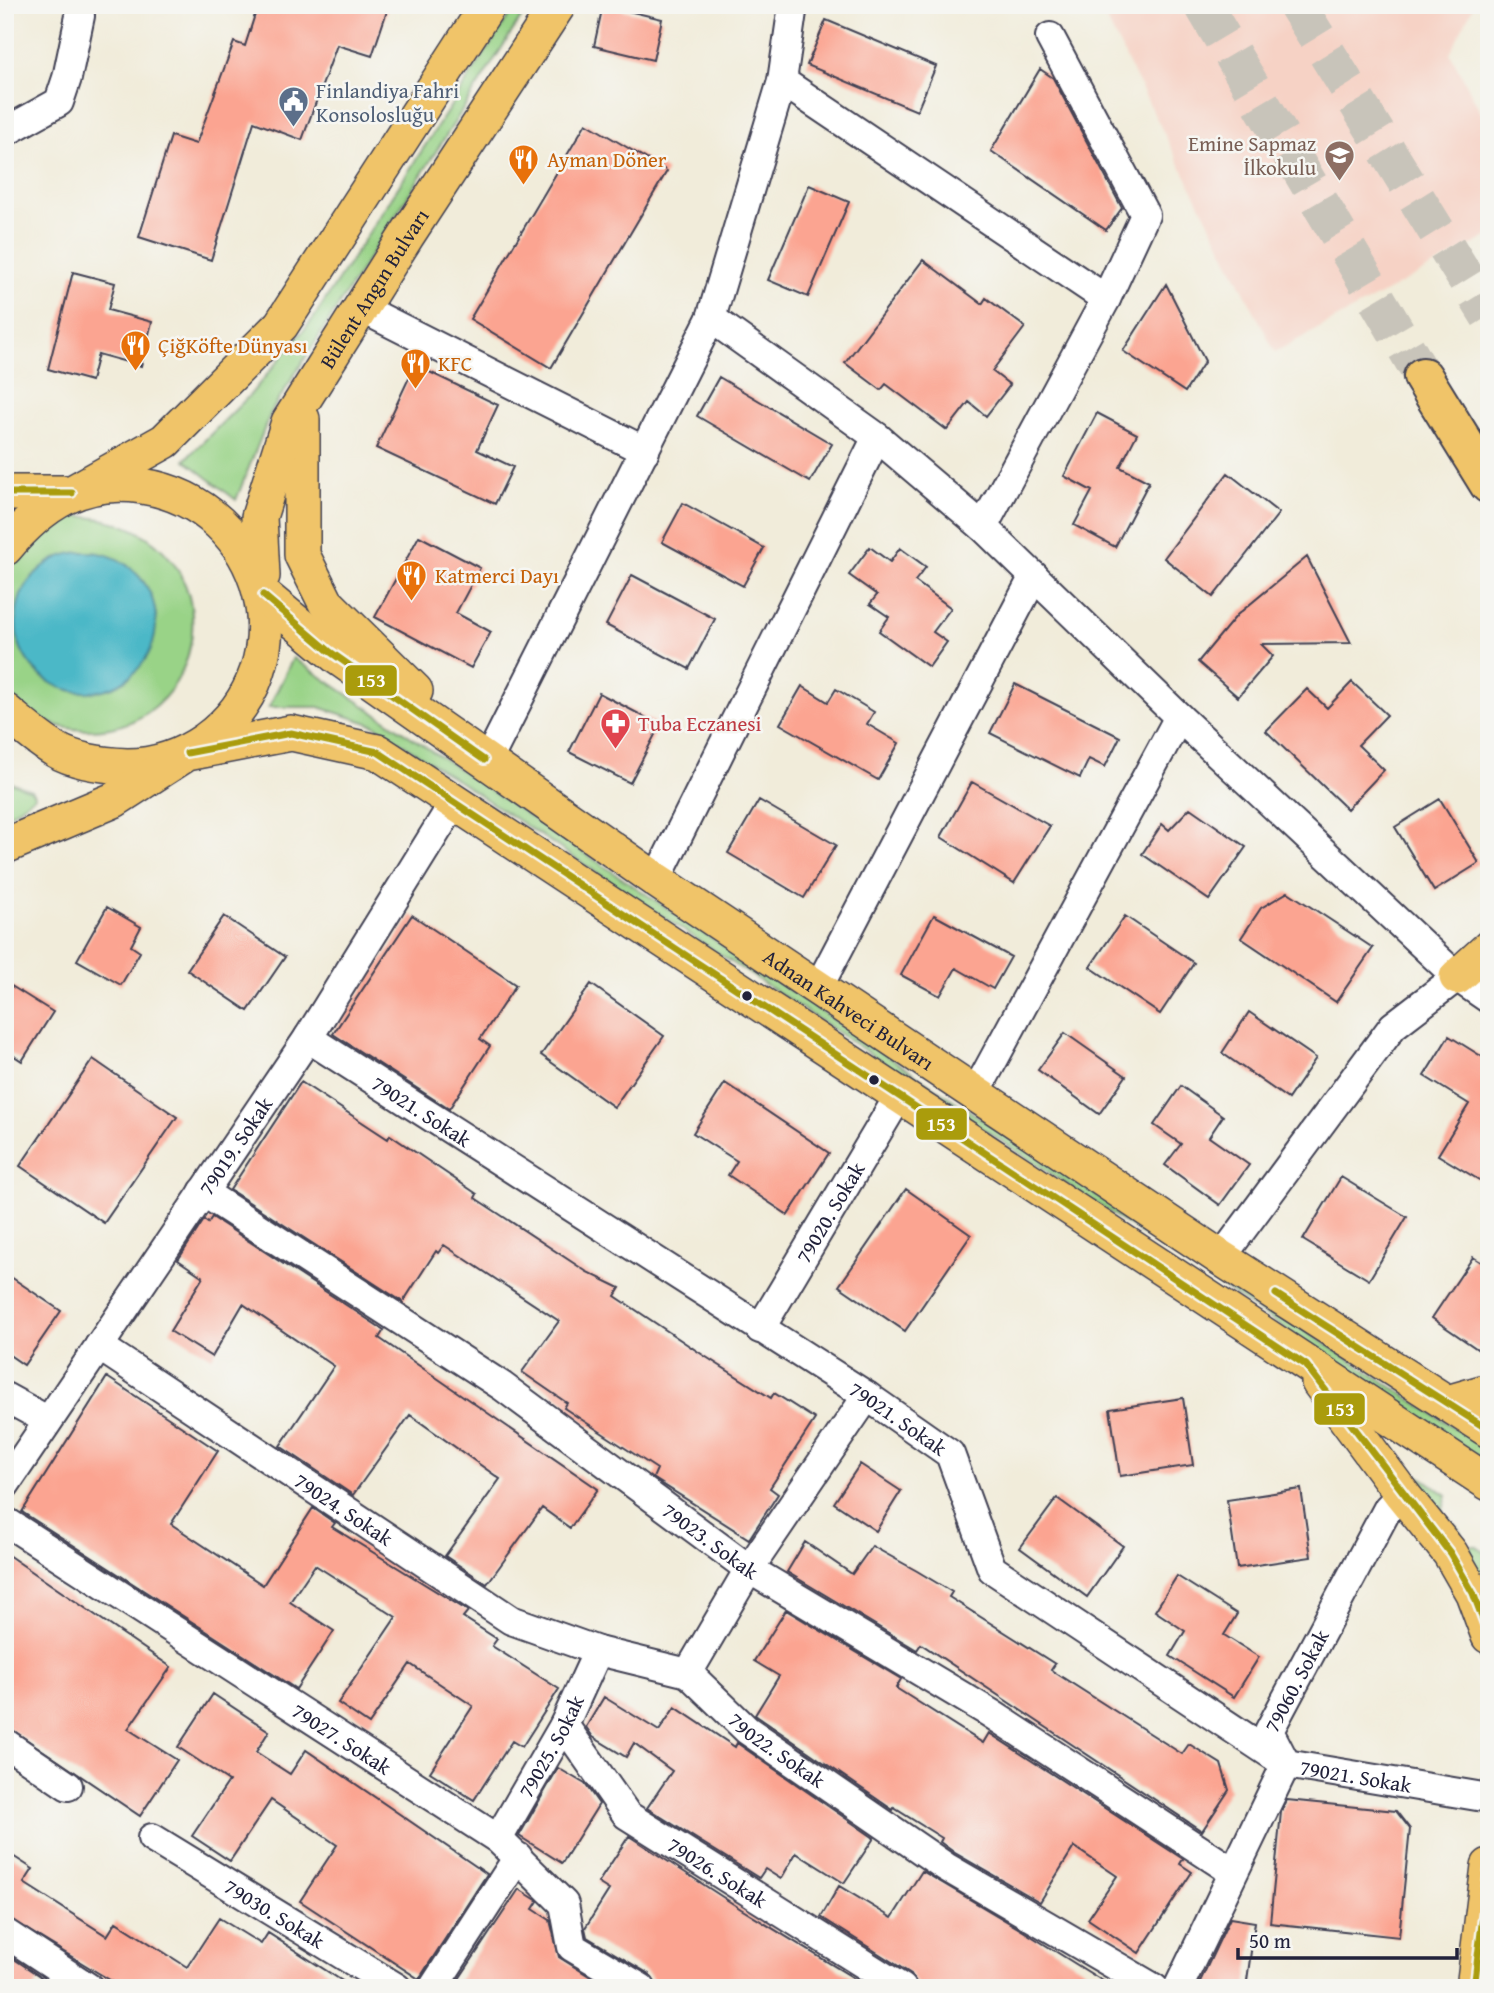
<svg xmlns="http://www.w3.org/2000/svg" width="1494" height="1993" font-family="'Gentium Book Plus',serif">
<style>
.built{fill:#f6d2c5}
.green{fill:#99d387;stroke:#5e7a61;stroke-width:2;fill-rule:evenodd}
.water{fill:#4bb8c7;stroke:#366d81;stroke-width:2}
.building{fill:#fba491}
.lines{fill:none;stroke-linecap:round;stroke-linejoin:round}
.highway-tunnel{stroke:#c8c4ba;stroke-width:38;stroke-dasharray:38 19;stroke-linecap:butt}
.minor-casing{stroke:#414053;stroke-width:32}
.major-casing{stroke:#414053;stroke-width:38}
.highway-casing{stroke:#414053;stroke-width:42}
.minor{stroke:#fff;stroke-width:28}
.major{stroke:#f0c469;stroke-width:35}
.highway{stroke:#f0c469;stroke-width:38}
.bus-1-casing{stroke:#f6f6f2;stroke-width:12}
.bus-1{stroke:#aa9c0c;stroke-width:7}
.bus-dot{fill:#22223b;stroke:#f6f6f2;stroke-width:2.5}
.labels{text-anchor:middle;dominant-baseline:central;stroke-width:5;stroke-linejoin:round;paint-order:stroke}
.service-label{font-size:21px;fill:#4e5e75;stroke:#f6f6f2;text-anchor:start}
.education-label{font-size:21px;fill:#785e54;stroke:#f6f6f2;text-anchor:end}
.food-label{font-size:21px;fill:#c56008;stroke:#f6f6f2;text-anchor:start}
.street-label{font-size:21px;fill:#22223b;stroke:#f6f6f2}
.health-label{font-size:21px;fill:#be3a42;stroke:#f6f6f2;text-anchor:start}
.line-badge{stroke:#f6f6f2;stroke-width:2.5}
.badge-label{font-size:19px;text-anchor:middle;font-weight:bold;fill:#fff}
</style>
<rect width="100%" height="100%" fill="#f6f6f2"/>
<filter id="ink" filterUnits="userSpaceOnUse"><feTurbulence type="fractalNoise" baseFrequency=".0143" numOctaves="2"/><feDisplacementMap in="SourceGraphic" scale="14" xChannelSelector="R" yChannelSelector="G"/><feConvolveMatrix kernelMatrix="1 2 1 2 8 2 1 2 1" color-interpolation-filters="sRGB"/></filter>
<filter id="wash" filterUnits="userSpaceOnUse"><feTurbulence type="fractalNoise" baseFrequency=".00686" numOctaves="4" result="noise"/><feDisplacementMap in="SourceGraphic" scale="28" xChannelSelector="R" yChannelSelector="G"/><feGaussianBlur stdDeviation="1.57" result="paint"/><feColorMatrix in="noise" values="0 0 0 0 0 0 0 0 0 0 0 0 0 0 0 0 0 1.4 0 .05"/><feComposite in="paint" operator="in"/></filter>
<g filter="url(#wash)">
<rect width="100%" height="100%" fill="#f1ecda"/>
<path class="built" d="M 1099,5 L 1474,5 L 1450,53 L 1489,128 L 1489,236 L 1275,352 Z"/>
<path class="green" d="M 516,5 L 529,5 L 271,412 L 236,500 L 185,460 L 250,395 L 313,319 Z
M 73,516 C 240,521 220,732 86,730 C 54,729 27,716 5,693 L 5,552 L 46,523 ZM 143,581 L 151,597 L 156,615 L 112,687 C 85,694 66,691 42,677 Z
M 293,658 L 1082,1186 L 1489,1450 L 1489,1464 L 374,725 L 319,707 L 269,707 Z
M 5,780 L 31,790 L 35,796 L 5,818 Z
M 1381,1450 L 1447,1495 L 1442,1513 L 1458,1528 L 1461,1534 L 1455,1539 Z
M 1472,1546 L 1477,1546 L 1489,1556 L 1489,1598 L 1463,1550 Z"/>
<path class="water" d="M16 622a70 70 0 1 1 140 0a70 70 0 1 1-140 0Z"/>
<g id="blocks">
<path class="building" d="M 258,5 L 389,5 L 372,56 L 337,45 L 302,140 L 254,122 L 211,260 L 139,237 L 171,136 L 196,144 L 234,42 L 245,46 Z
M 603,5 L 662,19 L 653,60 L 594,46 Z
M 826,20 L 936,66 L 917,111 L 807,65 Z
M 1040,69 L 1053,78 L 1122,208 L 1106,230 L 991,151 Z
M 586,123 L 667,171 L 551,368 L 470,319 Z
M 809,185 L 849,202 L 808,297 L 768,280 Z
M 923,260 L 982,304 L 986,298 L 1025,327 L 992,371 L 1010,385 L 986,416 L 969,402 L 947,430 L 886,384 L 881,390 L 845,363 Z
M 73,272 L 115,283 L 108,310 L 152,322 L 141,366 L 98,354 L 91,381 L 48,369 Z
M 1166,284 L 1205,361 L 1185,392 L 1123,351 Z
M 415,365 L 498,405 L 477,450 L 513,467 L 495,504 L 376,448 Z
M 719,377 L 832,444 L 810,482 L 697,416 Z
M 1097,413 L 1137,434 L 1120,467 L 1149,482 L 1115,547 L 1074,525 L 1092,491 L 1064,476 Z
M 1228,473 L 1279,513 L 1213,597 L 1164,558 Z
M 683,503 L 764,548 L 743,586 L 662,542 Z
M 419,536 L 480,568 L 456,613 L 491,632 L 471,668 L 375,617 Z
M 870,547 L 890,562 L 900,548 L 926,567 L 915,581 L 951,608 L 933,632 L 947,642 L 929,667 L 879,631 L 889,617 L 870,604 L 877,595 L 849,575 Z
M 1307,557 L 1351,643 L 1261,644 L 1273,656 L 1238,697 L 1198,662 L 1237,615 Z
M 632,575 L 715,619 L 689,669 L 606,625 Z
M 1352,682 L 1387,715 L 1358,745 L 1384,770 L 1347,809 L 1266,731 L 1307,689 L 1327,708 Z
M 1015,684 L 1120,737 L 1105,767 L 1089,759 L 1080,778 L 990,733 Z
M 802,686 L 828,702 L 836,689 L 874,712 L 867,724 L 899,743 L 878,780 L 780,724 Z
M 599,693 L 660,725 L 630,783 L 569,752 Z
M 972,782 L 1050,826 L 1014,883 L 941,837 Z
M 1440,799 L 1479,863 L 1434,891 L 1395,827 Z
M 759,800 L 836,845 L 804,898 L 728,853 Z
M 1190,808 L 1246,847 L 1209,900 L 1142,854 L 1162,824 L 1169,830 Z
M 1288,892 L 1373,948 L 1336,1002 L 1241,938 L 1261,908 Z
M 107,907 L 141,927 L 131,946 L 140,952 L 121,985 L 77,960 Z
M 412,915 L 516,985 L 480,1039 L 490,1046 L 449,1109 L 333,1034 Z
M 934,915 L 1011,957 L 993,989 L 956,968 L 940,996 L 901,975 Z
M 224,916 L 285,957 L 248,1011 L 187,970 Z
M 1125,916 L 1194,963 L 1160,1014 L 1090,967 Z
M 5,982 L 53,1012 L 22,1061 L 5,1050 Z
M 591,984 L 664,1036 L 614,1107 L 541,1055 Z
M 1249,1012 L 1316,1058 L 1288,1099 L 1222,1053 Z
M 1065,1033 L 1126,1076 L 1099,1114 L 1038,1070 Z
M 1449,1036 L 1489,1061 L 1489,1186 L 1438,1155 L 1469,1104 L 1424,1076 Z
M 93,1059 L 177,1117 L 104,1223 L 20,1166 Z
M 301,1082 L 388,1139 L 390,1135 L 477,1194 L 475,1198 L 587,1272 L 620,1288 L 615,1296 L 703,1355 L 771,1398 L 774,1393 L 815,1419 L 770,1488 L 778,1494 L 749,1539 L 653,1478 L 657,1469 L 564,1408 L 567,1403 L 522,1372 L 559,1321 L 444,1245 L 438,1253 L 436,1251 L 403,1302 L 230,1190 Z
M 725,1083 L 829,1153 L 788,1215 L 728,1175 L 737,1161 L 693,1133 Z
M 1181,1086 L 1223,1116 L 1209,1137 L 1249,1165 L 1220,1205 L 1165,1165 L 1181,1144 L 1154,1125 Z
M 1341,1177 L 1407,1217 L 1369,1280 L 1303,1240 Z
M 906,1189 L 971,1235 L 905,1331 L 839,1286 Z
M 212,1217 L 384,1330 L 379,1338 L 598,1489 L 570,1528 L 542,1508 L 487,1584 L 445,1556 L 500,1479 L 410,1415 L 353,1495 L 280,1446 L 334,1366 L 243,1304 L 212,1357 L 170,1331 L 203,1277 L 178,1260 L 204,1220 L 208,1223 Z
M 1473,1257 L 1489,1267 L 1489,1357 L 1432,1318 Z
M 5,1273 L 61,1311 L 24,1365 L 5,1352 Z
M 107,1377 L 218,1451 L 171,1524 L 263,1585 L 313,1508 L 335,1523 L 332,1527 L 468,1611 L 463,1617 L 497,1639 L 492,1646 L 559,1689 L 522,1747 L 512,1741 L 474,1800 L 430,1772 L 473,1706 L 410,1664 L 369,1724 L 338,1703 L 396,1617 L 315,1565 L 290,1602 L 334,1631 L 296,1689 L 22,1512 Z
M 1183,1398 L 1193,1465 L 1120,1476 L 1110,1409 Z
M 860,1464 L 901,1491 L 876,1531 L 834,1503 Z
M 1301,1489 L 1311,1557 L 1237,1568 L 1227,1500 Z
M 1057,1498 L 1123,1546 L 1087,1597 L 1020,1548 Z
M 805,1542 L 852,1574 L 872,1546 L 917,1571 L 952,1592 L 949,1597 L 1055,1664 L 1051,1670 L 1182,1754 L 1189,1744 L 1221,1764 L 1229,1790 L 1202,1831 L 921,1644 L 917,1650 L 787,1572 Z
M 5,1553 L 171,1667 L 128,1729 L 177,1760 L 140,1816 L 5,1725 Z
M 1177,1576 L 1237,1614 L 1224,1635 L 1259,1657 L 1234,1697 L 1170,1656 L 1185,1631 L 1155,1611 Z
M 786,1610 L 901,1679 L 896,1688 L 983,1743 L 989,1733 L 1183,1859 L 1180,1864 L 1192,1872 L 1139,1953 L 1088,1919 L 1117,1876 L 1074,1847 L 1040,1902 L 955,1853 L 940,1842 L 942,1838 L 894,1808 L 893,1810 L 755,1715 L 779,1676 L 754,1661 Z
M 213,1694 L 269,1731 L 256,1752 L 290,1774 L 306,1750 L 487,1874 L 419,1979 L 300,1901 L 337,1845 L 271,1800 L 230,1861 L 192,1836 L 229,1781 L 178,1747 Z
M 604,1697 L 659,1731 L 675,1707 L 735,1747 L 737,1743 L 874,1838 L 844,1883 L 796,1853 L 781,1879 L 765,1869 L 759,1878 L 647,1808 L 672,1771 L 634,1743 L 626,1757 L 593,1737 L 586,1727 Z
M 558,1768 L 585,1784 L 599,1804 L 562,1863 L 519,1836 Z
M 1287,1800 L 1396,1811 L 1410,1829 L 1399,1937 L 1270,1923 L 1281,1812 Z
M 629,1836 L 741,1909 L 870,1988 L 658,1988 L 649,1974 L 587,1937 L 585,1928 L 609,1890 L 598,1883 Z
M 5,1851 L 33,1869 L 24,1883 L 107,1936 L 116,1922 L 187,1967 L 219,1918 L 261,1944 L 268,1933 L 353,1988 L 123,1988 L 5,1916 Z
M 922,1871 L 1023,1931 L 1114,1988 L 919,1988 L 911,1974 L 821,1917 L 839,1886 L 892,1918 Z
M 519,1889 L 538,1901 L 533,1909 L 550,1920 L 559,1957 L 608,1988 L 453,1988 Z
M 1230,1918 L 1255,1922 L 1246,1988 L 1197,1988 Z
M 5,1953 L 41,1977 L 34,1988 L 5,1988 Z"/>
</g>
</g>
<g filter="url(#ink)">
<use href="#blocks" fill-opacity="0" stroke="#414053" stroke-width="2"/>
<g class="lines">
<path class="highway-tunnel" d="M 1203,5 L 1423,377
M 1297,5 L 1489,316"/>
<defs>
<g id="minor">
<path d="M 782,81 L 1106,299"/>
<path d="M 5,132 L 59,102 L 67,78 L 80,16 L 79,5"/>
<path d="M 361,308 L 645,451"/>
<path d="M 711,318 L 877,437 L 983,527 L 1179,717 L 1457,977 L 1489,999"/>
<path d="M 983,527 L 1106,299 L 1145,215 L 1050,37"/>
<path d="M 487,762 L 711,318 L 782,81 L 793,5"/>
<path d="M 656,880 L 877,437"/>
<path d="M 819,986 L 1034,576"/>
<path id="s1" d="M 308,1038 L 867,1396 L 950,1454 L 992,1569 L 1286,1764 L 1489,1798"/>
<path d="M 976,1092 L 1179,717"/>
<path id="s2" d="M 203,1192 L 502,1386 L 749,1569 L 990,1713 L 1232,1871"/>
<path d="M 1221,1258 L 1393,1026 L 1457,977"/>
<path id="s3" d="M 760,1329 L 899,1096"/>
<path id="s4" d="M 99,1346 L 511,1620 L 598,1651 L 688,1673"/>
<path id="s5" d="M 867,1396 L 749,1569 L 688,1673 L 747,1730 L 946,1867 L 1154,1988"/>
<path d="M 5,1397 L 47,1420"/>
<path id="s6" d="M 5,1485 L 308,1038 L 455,801"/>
<path id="s7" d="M 5,1521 L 498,1839 L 564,1904 L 572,1947 L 641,1988"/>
<path id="s8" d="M 564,1725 L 627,1815 L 902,1988"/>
<path d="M 5,1743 L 68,1786"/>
<path id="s9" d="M 152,1838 L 397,1988"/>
<path id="s10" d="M 498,1839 L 564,1725 L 598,1651"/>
<path d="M 5,1933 L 89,1988"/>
<path d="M 433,1988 L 518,1857"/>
<path id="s11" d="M 1178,1988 L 1286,1764 L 1269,1731 L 1388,1508 L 1402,1494"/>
</g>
<g id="major">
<path d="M 302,419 L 302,555 L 326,603 L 415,691"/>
<path d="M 5,493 L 72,493 L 165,441 L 281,325 L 488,5"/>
<path d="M 5,548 C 42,504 82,477 142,486 C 267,505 310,664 206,740 C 183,756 156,766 127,766 C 103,765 77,762 56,750 C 38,740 21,724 5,711"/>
<path id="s12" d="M 262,576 L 259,517 L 289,422 L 407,235 L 558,5"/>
<path id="s13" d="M 263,595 L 339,658 L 656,880 L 1221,1258 L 1489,1430"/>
<path d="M 5,846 L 114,800 L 187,753 L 291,733 L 378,752 L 1489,1483"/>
<path d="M 1457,977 L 1489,948"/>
<path d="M 1319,1382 L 1402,1494 L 1450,1553 L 1473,1593 L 1489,1636"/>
<path d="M 1447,1403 L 1489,1391"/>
<path d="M 1474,1988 L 1489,1866"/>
</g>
<path id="highway" d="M 1423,377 L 1489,484"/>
</defs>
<use href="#minor" class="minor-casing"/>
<use href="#major" class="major-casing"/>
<use href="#highway" class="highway-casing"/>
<use href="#minor" class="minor"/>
<use href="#major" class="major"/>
<use href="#highway" class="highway"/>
<defs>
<path id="bus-1" d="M 5,493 L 72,493
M 263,595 L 329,651 L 484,760
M 187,753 L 291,733 L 378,752 L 1306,1365 L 1450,1553 L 1473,1593 L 1489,1635
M 1276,1294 L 1489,1430
M 1474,1988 L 1489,1868"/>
</defs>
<use href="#bus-1" class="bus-1-casing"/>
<use href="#bus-1" class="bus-1"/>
</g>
</g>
<defs>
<symbol id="civic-pin" viewBox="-11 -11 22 30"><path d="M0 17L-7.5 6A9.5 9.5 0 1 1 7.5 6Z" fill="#5c6f8a" stroke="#f6f6f2"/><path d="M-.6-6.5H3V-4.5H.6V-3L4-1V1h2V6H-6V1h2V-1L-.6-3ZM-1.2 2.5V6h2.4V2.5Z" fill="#fff"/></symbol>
<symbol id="school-pin" viewBox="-11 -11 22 30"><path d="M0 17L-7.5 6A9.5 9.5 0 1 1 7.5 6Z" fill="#8d6e63" stroke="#f6f6f2"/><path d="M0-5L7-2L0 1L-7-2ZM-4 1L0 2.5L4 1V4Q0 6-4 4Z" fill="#fff"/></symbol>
<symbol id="restaurant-pin" viewBox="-11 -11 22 30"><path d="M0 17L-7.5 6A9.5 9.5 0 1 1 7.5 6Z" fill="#e8710a" stroke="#f6f6f2"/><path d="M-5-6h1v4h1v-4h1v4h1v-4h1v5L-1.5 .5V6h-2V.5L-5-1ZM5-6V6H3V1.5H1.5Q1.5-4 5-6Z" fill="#fff"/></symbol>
<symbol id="pharmacy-pin" viewBox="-11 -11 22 30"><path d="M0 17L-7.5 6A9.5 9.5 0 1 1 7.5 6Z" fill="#e0444e" stroke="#f6f6f2"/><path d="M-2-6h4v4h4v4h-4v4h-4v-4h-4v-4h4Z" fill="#fff"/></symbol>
</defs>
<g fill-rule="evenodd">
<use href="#civic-pin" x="276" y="84" width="35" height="47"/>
<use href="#school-pin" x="1322" y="138" width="35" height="47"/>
<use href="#restaurant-pin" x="506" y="142" width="35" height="47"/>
<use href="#restaurant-pin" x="118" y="328" width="35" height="47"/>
<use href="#restaurant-pin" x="398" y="346" width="35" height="47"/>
<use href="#restaurant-pin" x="394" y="558" width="35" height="47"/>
<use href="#pharmacy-pin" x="598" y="706" width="35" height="47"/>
</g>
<g class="bus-dot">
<circle cx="747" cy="996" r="6"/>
<circle cx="874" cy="1080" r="6"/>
</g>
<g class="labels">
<g class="service-label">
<text x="316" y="90">Finlandiya Fahri<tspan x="316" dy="24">Konsolosluğu</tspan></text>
</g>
<g class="education-label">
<text x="1316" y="143">Emine Sapmaz<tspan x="1316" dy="24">İlkokulu</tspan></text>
</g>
<g class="food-label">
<text x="547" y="159">Ayman Döner</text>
<text x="158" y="345">ÇiğKöfte Dünyası</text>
<text x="438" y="363">KFC</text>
<text x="435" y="575">Katmerci Dayı</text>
</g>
<g class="street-label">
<text stroke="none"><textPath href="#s12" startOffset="317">Bülent Angın Bulvarı</textPath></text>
<text stroke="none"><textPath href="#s13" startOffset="718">Adnan Kahveci Bulvarı</textPath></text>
<text stroke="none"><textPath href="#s1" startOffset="135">79021. Sokak</textPath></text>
<text stroke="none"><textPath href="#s6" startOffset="410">79019. Sokak</textPath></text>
<text stroke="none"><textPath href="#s3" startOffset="136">79020. Sokak</textPath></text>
<text stroke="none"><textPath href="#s1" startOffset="702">79021. Sokak</textPath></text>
<text stroke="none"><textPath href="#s4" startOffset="294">79024. Sokak</textPath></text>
<text stroke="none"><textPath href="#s2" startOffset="616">79023. Sokak</textPath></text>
<text stroke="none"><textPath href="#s11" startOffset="343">79060. Sokak</textPath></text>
<text stroke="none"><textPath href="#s7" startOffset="401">79027. Sokak</textPath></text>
<text stroke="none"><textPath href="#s10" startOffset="107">79025. Sokak</textPath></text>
<text stroke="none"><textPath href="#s5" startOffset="448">79022. Sokak</textPath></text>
<text stroke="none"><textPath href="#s1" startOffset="1311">79021. Sokak</textPath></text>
<text stroke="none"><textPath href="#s8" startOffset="217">79026. Sokak</textPath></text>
<text stroke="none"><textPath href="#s9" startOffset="144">79030. Sokak</textPath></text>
</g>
<g class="health-label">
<text x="638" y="723">Tuba Eczanesi</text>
</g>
</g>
<g class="line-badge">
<rect x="344" y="664" width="54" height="33" rx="7" fill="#aa9c0c"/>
<rect x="915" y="1107" width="53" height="34" rx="7" fill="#aa9c0c"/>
<rect x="1313" y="1392" width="53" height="34" rx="7" fill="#aa9c0c"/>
</g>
<g class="badge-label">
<text x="371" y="687">153</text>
<text x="941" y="1131">153</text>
<text x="1340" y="1416">153</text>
</g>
<rect width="1494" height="1993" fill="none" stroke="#f6f6f2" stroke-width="28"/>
<path d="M1238 1948v10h219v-10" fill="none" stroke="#22223b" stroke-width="3.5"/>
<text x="1249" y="1948" font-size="21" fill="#22223b" stroke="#f6f6f2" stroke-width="5" paint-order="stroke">50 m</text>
</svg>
